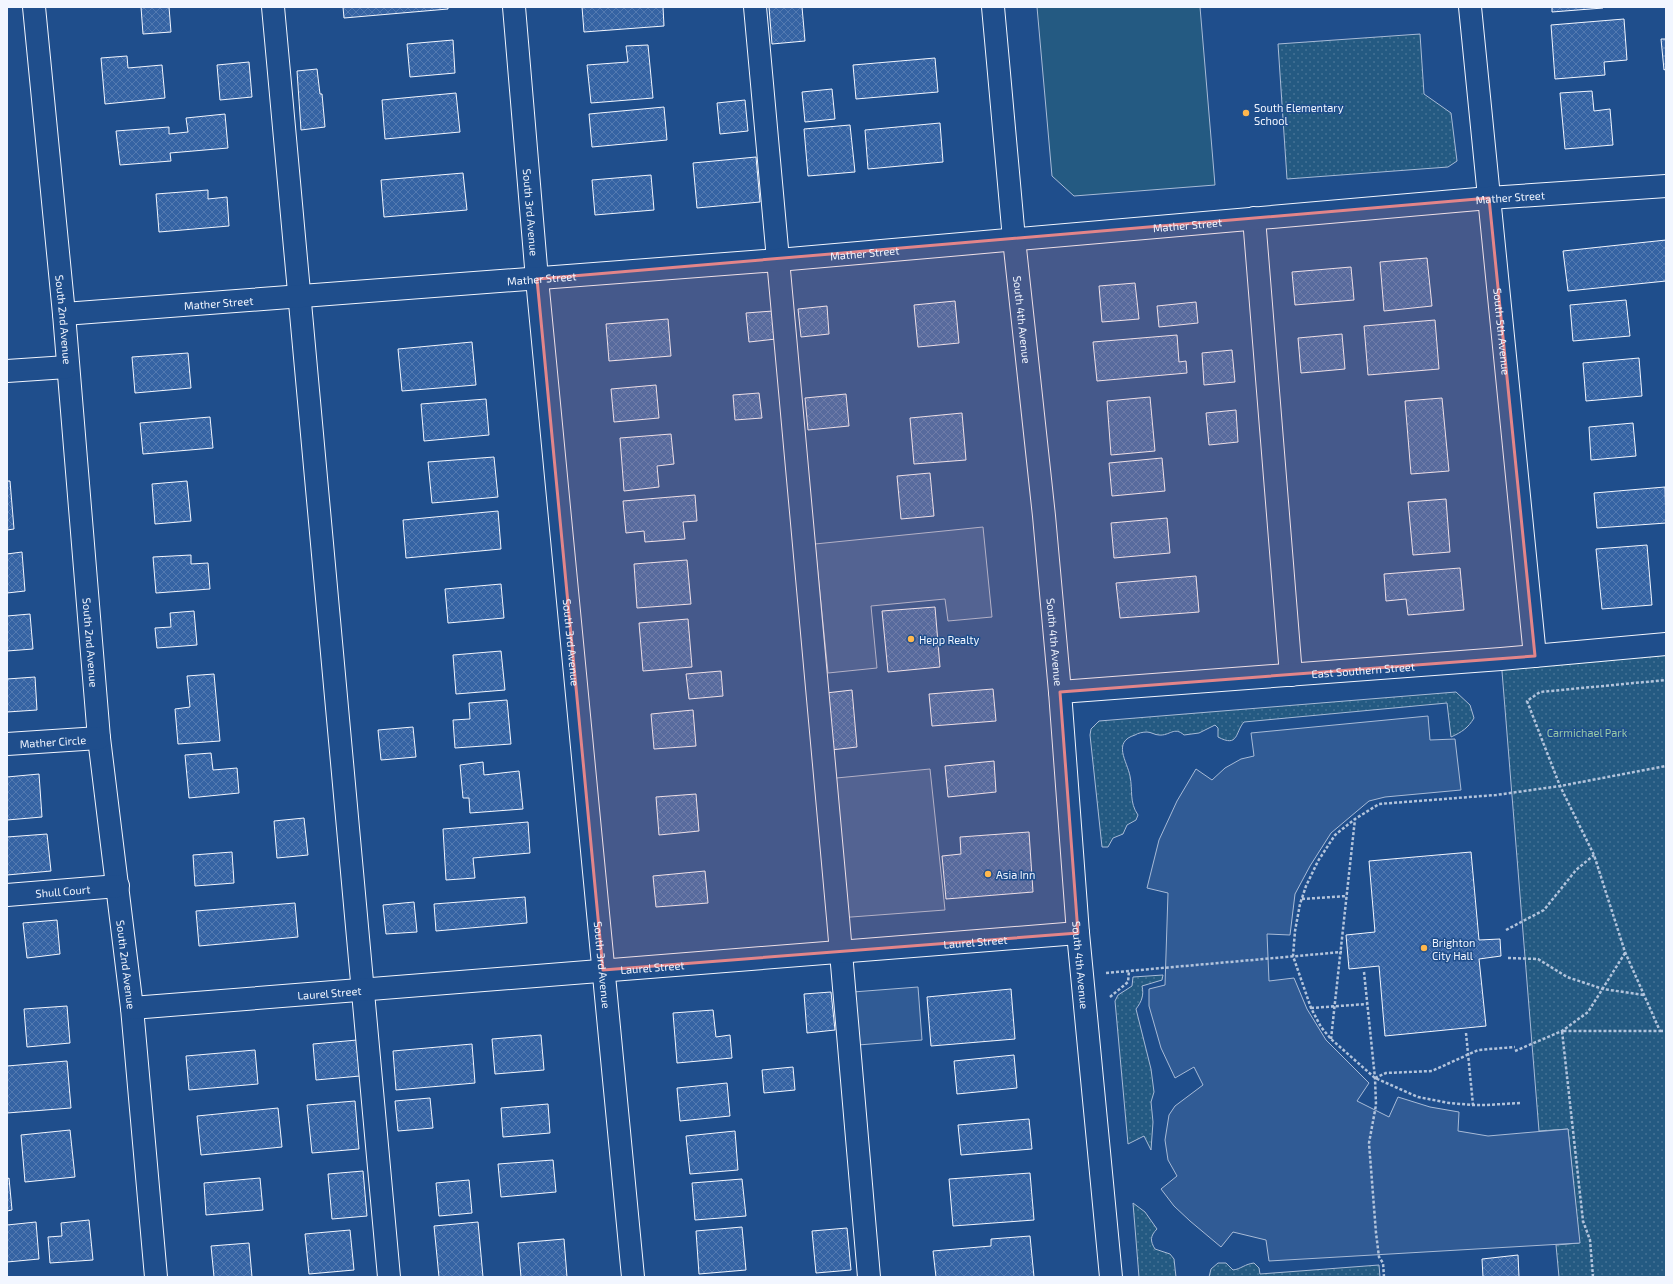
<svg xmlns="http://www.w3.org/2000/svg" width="1673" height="1284" font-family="'Exo 2',sans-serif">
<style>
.grass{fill:url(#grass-dots);stroke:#a8bbd7}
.pitch{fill:#245a82;stroke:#a8bbd7}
.parking{fill:#305b95;stroke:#a8bbd7}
.building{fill:url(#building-cross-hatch);stroke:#f2f6ff}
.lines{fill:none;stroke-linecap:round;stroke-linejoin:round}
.minor-casing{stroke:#f2f6ff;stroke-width:24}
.major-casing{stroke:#f2f6ff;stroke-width:24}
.path{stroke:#b3c4dc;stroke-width:2.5;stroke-dasharray:3 2;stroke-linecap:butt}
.minor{stroke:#1f4e8c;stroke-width:22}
.major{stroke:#1f4e8c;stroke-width:22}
.marked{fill:#e38589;fill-opacity:0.2;stroke:#e38589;stroke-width:3;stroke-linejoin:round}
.poi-dot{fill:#ffb74d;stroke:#1f4e8c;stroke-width:1.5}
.labels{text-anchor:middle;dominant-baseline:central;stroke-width:3;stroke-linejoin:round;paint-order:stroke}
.poi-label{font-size:11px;fill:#f2f6ff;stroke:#1f4e8c;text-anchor:start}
.street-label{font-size:11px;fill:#f2f6ff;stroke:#1f4e8c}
.park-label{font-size:11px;fill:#97c8a6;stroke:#1f4e8c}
</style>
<defs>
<pattern id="grass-dots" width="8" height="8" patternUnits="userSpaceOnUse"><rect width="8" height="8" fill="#245a82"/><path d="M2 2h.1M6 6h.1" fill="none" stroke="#447295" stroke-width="1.8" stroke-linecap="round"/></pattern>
<pattern id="building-cross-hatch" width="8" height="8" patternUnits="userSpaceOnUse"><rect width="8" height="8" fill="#3563a3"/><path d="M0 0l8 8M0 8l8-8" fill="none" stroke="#537ab1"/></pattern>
</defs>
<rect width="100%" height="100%" fill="#1f4e8c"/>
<path class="grass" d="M 1420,34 L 1424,94 L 1451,113 L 1457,161 L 1448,167 L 1287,179 L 1278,44 Z
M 1666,645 L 1666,1277 L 1559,1277 L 1556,1245 L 1579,1243 L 1568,1129 L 1539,1131 L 1501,659 Z
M 1456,692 L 1470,705 L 1474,718 C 1468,728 1462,732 1451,737 L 1447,703 L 1244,722 C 1235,732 1239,748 1218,737 L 1218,728 L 1215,725 L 1199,733 L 1184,735 C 1174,726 1170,736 1159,735 C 1155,735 1151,732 1147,732 C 1143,732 1138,733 1135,735 C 1112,742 1127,761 1130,776 C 1133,791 1129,802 1138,815 L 1136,820 L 1127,825 L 1123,834 L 1113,838 L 1108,847 L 1102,847 L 1090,735 L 1091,729 L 1099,721 Z
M 1163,975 L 1162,980 L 1142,986 C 1144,995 1142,1001 1136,1009 L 1151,1069 L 1154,1092 L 1151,1102 L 1153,1122 L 1151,1150 L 1144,1136 L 1128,1144 L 1115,1001 L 1118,995 L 1132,986 L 1133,977 Z
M 1133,1203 L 1145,1212 L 1157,1229 C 1150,1236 1150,1241 1155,1249 L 1170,1254 L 1174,1259 L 1176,1277 L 1139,1277 Z
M 1218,1263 L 1226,1263 L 1233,1270 C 1241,1269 1245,1264 1254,1263 L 1259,1268 L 1260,1274 L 1379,1265 L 1380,1277 L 1209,1277 L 1211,1269 Z"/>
<path class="pitch" d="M 1037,7 L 1200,7 L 1215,185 L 1074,196 L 1052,176 Z"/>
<path class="parking" d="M 983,527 L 992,617 L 948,621 L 945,599 L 871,606 L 877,668 L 828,673 L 815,544 Z
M 1428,716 L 1430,740 L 1455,739 L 1461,790 L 1385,797 L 1369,801 L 1331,833 L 1310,866 L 1295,894 L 1290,935 L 1267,934 L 1269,981 L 1294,978 L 1307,1009 L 1326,1040 L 1369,1083 L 1357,1101 L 1389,1117 L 1398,1097 L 1430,1107 L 1459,1112 L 1458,1131 L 1488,1136 L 1568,1129 L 1580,1243 L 1269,1261 L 1266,1240 L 1233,1232 L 1221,1247 L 1190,1221 L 1174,1206 L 1161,1189 L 1177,1176 L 1168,1160 L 1165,1140 L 1169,1115 L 1175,1106 L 1203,1085 L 1194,1067 L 1175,1078 L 1161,1048 L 1149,1006 L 1149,989 L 1165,985 L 1168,893 L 1147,888 L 1159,840 L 1177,801 L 1196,769 L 1212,780 L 1225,768 L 1241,759 L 1254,756 L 1251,733 Z
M 930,769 L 945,910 L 838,918 L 826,779 Z
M 918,987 L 922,1040 L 858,1045 L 853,992 Z"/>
<path class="building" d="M 141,7 L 169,7 L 171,32 L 143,34 Z
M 343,7 L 448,7 L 448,9 L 344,18 Z
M 582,7 L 663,7 L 664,26 L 584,32 Z
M 769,7 L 802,7 L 805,41 L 772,44 Z
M 1552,7 L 1603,7 L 1603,8 L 1552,12 Z
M 1624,19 L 1627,60 L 1604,62 L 1605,75 L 1555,79 L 1551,25 Z
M 1661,39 L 1666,39 L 1666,69 L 1664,70 Z
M 453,40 L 455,73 L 410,77 L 407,44 Z
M 648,45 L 653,98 L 591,103 L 587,65 L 628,62 L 626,46 Z
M 127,56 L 128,68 L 162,65 L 165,98 L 105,104 L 101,58 Z
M 935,58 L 938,92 L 856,99 L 853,65 Z
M 249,62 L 252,97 L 220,100 L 217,65 Z
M 317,69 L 320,94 L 322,94 L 325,127 L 301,130 L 297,71 Z
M 832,89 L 835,119 L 805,122 L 802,92 Z
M 1592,91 L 1594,111 L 1610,109 L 1613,145 L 1565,149 L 1560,93 Z
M 456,93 L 460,132 L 385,139 L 382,100 Z
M 745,100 L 748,131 L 720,134 L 717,103 Z
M 664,107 L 667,140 L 592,147 L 589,114 Z
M 225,114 L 228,148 L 170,153 L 171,161 L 120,165 L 116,131 L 169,127 L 169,134 L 188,132 L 186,118 Z
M 940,123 L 943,162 L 868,169 L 865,130 Z
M 850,125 L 855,172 L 808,176 L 804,129 Z
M 756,157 L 760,202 L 697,208 L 693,163 Z
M 463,173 L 467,210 L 384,217 L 381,180 Z
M 651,175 L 654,210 L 595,215 L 592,180 Z
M 208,190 L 208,199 L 227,197 L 229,226 L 159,232 L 156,194 Z
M 1666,240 L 1666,281 L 1568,291 L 1563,251 Z
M 1427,258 L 1432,306 L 1384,311 L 1380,262 Z
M 1351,267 L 1354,300 L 1295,305 L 1292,272 Z
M 1135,283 L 1139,319 L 1102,322 L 1099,286 Z
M 1626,300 L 1630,336 L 1573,341 L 1570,305 Z
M 955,301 L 959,343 L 918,347 L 914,305 Z
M 1196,302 L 1198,323 L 1159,327 L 1157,306 Z
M 827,306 L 829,334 L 801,337 L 798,309 Z
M 773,311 L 776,339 L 749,342 L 746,313 Z
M 668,319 L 671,356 L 609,361 L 606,324 Z
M 1435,320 L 1439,369 L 1368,375 L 1364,326 Z
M 1342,334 L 1345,369 L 1301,373 L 1298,338 Z
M 1177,335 L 1179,362 L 1186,361 L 1187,373 L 1097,381 L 1093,342 Z
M 472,342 L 476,385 L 402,391 L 398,349 Z
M 1232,350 L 1235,382 L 1204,385 L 1202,353 Z
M 188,353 L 191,388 L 135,393 L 132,357 Z
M 1639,358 L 1642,396 L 1586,401 L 1583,363 Z
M 656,385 L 659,418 L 614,422 L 611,389 Z
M 759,393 L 762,418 L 735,420 L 733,395 Z
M 846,394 L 849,426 L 808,430 L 805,398 Z
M 1150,397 L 1155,451 L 1111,455 L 1107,401 Z
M 1442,398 L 1449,471 L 1411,474 L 1405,401 Z
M 486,399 L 489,435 L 424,441 L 421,404 Z
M 1236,410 L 1238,442 L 1209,445 L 1206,413 Z
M 962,413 L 966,460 L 914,464 L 910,418 Z
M 210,417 L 213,448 L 143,454 L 140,423 Z
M 1633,423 L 1636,456 L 1591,460 L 1589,427 Z
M 671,434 L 674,464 L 657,466 L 659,487 L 624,491 L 620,438 Z
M 494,457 L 498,497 L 432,503 L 428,462 Z
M 1162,458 L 1165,491 L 1112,496 L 1109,463 Z
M 930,473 L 934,516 L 901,519 L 897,476 Z
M 7,481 L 10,481 L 14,529 L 7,530 Z
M 187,481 L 191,521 L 155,524 L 152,484 Z
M 1665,487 L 1666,523 L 1597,528 L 1594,493 Z
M 695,495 L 697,521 L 683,522 L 685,539 L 645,542 L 644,531 L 626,533 L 623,501 Z
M 1446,499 L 1450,552 L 1413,555 L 1408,502 Z
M 498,511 L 501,549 L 406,558 L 403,520 Z
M 1167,518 L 1170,553 L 1114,558 L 1111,523 Z
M 1647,545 L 1652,605 L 1602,609 L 1596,549 Z
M 22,552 L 25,591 L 7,593 L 7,554 Z
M 191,555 L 191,564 L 208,563 L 210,589 L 156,593 L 153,557 Z
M 687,560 L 691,604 L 637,608 L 634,564 Z
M 1460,568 L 1464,610 L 1408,615 L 1406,599 L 1386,601 L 1384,574 Z
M 1196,576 L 1199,612 L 1120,618 L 1116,583 Z
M 501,584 L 504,618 L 448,623 L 445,589 Z
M 935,607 L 940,667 L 888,672 L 882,611 Z
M 194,611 L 197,645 L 157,648 L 155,628 L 171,627 L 170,613 Z
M 30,614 L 33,649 L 7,651 L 7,616 Z
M 688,619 L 692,667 L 643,671 L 639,623 Z
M 501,651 L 505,690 L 456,694 L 453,655 Z
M 721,671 L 723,696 L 689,699 L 686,674 Z
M 214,674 L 220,741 L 178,744 L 175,709 L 190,707 L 187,676 Z
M 35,677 L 37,710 L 7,712 L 7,679 Z
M 993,689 L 996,721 L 932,726 L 929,694 Z
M 852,690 L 857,747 L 831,750 L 826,693 Z
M 507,700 L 511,744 L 455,748 L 453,720 L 470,719 L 469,703 Z
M 693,710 L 696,746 L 654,749 L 651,714 Z
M 413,727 L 416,757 L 381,760 L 378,730 Z
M 211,753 L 213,770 L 237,768 L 239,793 L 189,798 L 185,755 Z
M 994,761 L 996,792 L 948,797 L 945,766 Z
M 483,762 L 484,775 L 519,771 L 523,809 L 470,813 L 469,798 L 463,798 L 460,765 Z
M 39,774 L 42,817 L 7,820 L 7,777 Z
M 696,794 L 699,831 L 659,835 L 656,797 Z
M 304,818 L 308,855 L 277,858 L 274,821 Z
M 528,822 L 530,853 L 473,858 L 475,878 L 446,880 L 443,829 Z
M 1029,832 L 1033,892 L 946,899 L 942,856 L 961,854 L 960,837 Z
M 47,834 L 51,871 L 7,875 L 7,837 Z
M 232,852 L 234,883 L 195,886 L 193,855 Z
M 1471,852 L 1479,940 L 1500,939 L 1501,956 L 1479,959 L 1486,1026 L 1385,1036 L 1379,966 L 1349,969 L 1346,935 L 1375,932 L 1369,861 Z
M 705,871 L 708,903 L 656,907 L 653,876 Z
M 525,897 L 527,923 L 436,931 L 434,904 Z
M 414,902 L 417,932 L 386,934 L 383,905 Z
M 295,903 L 298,937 L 199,946 L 196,911 Z
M 57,920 L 60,954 L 27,958 L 23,923 Z
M 1011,989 L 1015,1039 L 931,1046 L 927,997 Z
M 831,992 L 835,1030 L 807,1033 L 804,994 Z
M 67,1006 L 70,1043 L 27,1047 L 24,1009 Z
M 713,1010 L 716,1037 L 730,1035 L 732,1058 L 677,1063 L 673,1013 Z
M 541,1035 L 544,1070 L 495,1074 L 492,1039 Z
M 357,1040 L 360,1076 L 316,1080 L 313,1044 Z
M 472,1044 L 475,1083 L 396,1090 L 393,1051 Z
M 255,1050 L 258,1084 L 189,1090 L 186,1056 Z
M 1014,1055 L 1017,1088 L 957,1094 L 954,1061 Z
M 67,1061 L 71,1108 L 7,1113 L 7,1066 Z
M 793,1067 L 795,1090 L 764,1093 L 762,1070 Z
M 727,1083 L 730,1116 L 680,1121 L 677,1088 Z
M 430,1098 L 433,1128 L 398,1131 L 395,1101 Z
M 355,1101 L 359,1149 L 312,1153 L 307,1105 Z
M 548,1104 L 550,1133 L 503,1137 L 501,1108 Z
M 278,1108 L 282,1147 L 201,1155 L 197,1116 Z
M 1029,1119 L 1032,1149 L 961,1155 L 958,1125 Z
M 70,1130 L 75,1177 L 25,1182 L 21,1135 Z
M 735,1131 L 738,1170 L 690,1174 L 686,1136 Z
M 553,1160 L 556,1192 L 501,1197 L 498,1164 Z
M 363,1171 L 367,1216 L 332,1219 L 328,1174 Z
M 1030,1173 L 1034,1220 L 953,1226 L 949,1179 Z
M 9,1178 L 12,1210 L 7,1211 L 7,1179 Z
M 260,1178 L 263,1210 L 206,1215 L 204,1183 Z
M 742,1179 L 746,1216 L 695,1220 L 692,1183 Z
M 469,1180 L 472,1213 L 439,1216 L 436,1183 Z
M 89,1220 L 93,1260 L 50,1263 L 48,1237 L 62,1236 L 61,1223 Z
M 36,1222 L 39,1259 L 7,1262 L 7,1225 Z
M 478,1222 L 483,1277 L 439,1277 L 434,1226 Z
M 742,1227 L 746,1270 L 699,1274 L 696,1231 Z
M 847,1228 L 851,1270 L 816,1273 L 812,1231 Z
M 350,1230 L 354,1270 L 309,1274 L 305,1234 Z
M 1030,1236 L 1034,1277 L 936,1277 L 933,1251 L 991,1246 L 991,1239 Z
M 564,1239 L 567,1277 L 521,1277 L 518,1243 Z
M 249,1243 L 252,1277 L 214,1277 L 211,1246 Z
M 1518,1255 L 1519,1277 L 1483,1277 L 1482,1259 Z"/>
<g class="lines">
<defs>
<g id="minor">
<path id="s1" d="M 34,7 L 64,314 L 99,738 L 132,1008 L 156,1277"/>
<path d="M 273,7 L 389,1277"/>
<path id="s2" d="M 514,7 L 537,279 L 633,1277"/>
<path d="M 755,7 L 838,918 L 869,1277"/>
<path id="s3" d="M 1470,7 L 1535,656"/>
<path d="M 1254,218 L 1291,675"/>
<path id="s4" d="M 64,314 L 778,260 L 1489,198 L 1666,186"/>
<path d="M 7,371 L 67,367"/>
<path id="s5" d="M 1060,692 L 1501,659 L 1666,644"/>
<path id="s6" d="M 7,744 L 99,738"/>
<path id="s7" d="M 7,895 L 118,886"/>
<path id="s8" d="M 132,1008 L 1078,933"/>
</g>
<g id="major">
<path id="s9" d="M 993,7 L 1014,239 L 1044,516 L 1060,692 L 1078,933 L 1111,1277"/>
</g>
</defs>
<use href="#minor" class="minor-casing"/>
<use href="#major" class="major-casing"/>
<path class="path" d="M 1302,899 L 1347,896
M 1506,930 L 1544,910 L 1576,870 L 1594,855
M 1508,958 L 1538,959 L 1567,977 L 1603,989 L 1644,995
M 1364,972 L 1375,1078 L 1376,1105 L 1369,1143 L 1376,1233 L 1379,1257 L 1383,1263 L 1384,1277
M 1106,973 L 1342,952
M 1110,997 L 1128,982 L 1129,971
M 1311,1008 L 1367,1004
M 1660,1031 L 1666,1031
M 1466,1033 L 1473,1105
M 1331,1039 L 1355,819
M 1515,1051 L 1562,1031 L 1588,1012 L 1625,953
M 1375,1078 L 1386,1073 L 1432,1071 L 1478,1050 L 1515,1047
M 1520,1103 L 1486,1105 L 1473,1105 L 1449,1103 L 1418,1097 L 1375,1078 L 1331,1039 L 1321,1027 L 1311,1008 L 1293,956 L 1295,931 L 1300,904 L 1306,886 L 1318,861 L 1335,835 L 1355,819 L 1379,804 L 1496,795 L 1560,786 L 1666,766
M 1593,1277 L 1590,1240 L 1583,1221 L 1562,1031 L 1660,1031 L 1625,952 L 1594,855 L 1560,786 L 1527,701 L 1540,692 L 1666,680"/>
<use href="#minor" class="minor"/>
<use href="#major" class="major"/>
</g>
<path class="marked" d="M 1489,198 L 1535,656 L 1060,692 L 1078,933 L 603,970 L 537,279 Z"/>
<g class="poi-dot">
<circle cx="1246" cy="113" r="4"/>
<circle cx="911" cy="639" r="4"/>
<circle cx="988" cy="874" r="4"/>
<circle cx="1424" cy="948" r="4"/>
</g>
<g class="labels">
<g class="poi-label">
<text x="1254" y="107">South Elementary<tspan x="1254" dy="13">School</tspan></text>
<text x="919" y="639">Hepp Realty</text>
<text x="996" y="874">Asia Inn</text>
<text x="1432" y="942">Brighton<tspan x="1432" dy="13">City Hall</tspan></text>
</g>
<g class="street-label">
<text stroke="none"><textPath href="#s4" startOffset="1451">Mather Street</textPath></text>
<text stroke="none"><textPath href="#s2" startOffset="206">South 3rd Avenue</textPath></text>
<text stroke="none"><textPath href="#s4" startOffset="1127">Mather Street</textPath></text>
<text stroke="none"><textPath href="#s4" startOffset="803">Mather Street</textPath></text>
<text stroke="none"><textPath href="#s4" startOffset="479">Mather Street</textPath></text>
<text stroke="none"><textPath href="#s4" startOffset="155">Mather Street</textPath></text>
<text stroke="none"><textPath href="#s9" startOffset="314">South 4th Avenue</textPath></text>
<text stroke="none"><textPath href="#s1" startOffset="314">South 2nd Avenue</textPath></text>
<text stroke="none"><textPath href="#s3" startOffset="326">South 5th Avenue</textPath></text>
<text stroke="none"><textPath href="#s1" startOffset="638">South 2nd Avenue</textPath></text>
<text stroke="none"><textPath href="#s2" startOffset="638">South 3rd Avenue</textPath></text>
<text stroke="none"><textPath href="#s9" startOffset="638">South 4th Avenue</textPath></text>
<text stroke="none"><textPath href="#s5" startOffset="304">East Southern Street</textPath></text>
<text stroke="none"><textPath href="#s6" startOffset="46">Mather Circle</textPath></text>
<text stroke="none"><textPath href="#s7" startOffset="56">Shull Court</textPath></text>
<text stroke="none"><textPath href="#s8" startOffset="846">Laurel Street</textPath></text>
<text stroke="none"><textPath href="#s1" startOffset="962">South 2nd Avenue</textPath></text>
<text stroke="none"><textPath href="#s2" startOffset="962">South 3rd Avenue</textPath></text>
<text stroke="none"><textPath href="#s9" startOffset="962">South 4th Avenue</textPath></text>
<text stroke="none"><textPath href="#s8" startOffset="522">Laurel Street</textPath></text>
<text stroke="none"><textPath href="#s8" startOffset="198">Laurel Street</textPath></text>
</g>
<g class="park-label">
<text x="1587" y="732">Carmichael Park</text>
</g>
</g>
<rect width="1673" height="1284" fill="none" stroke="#f2f6ff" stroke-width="16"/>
</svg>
